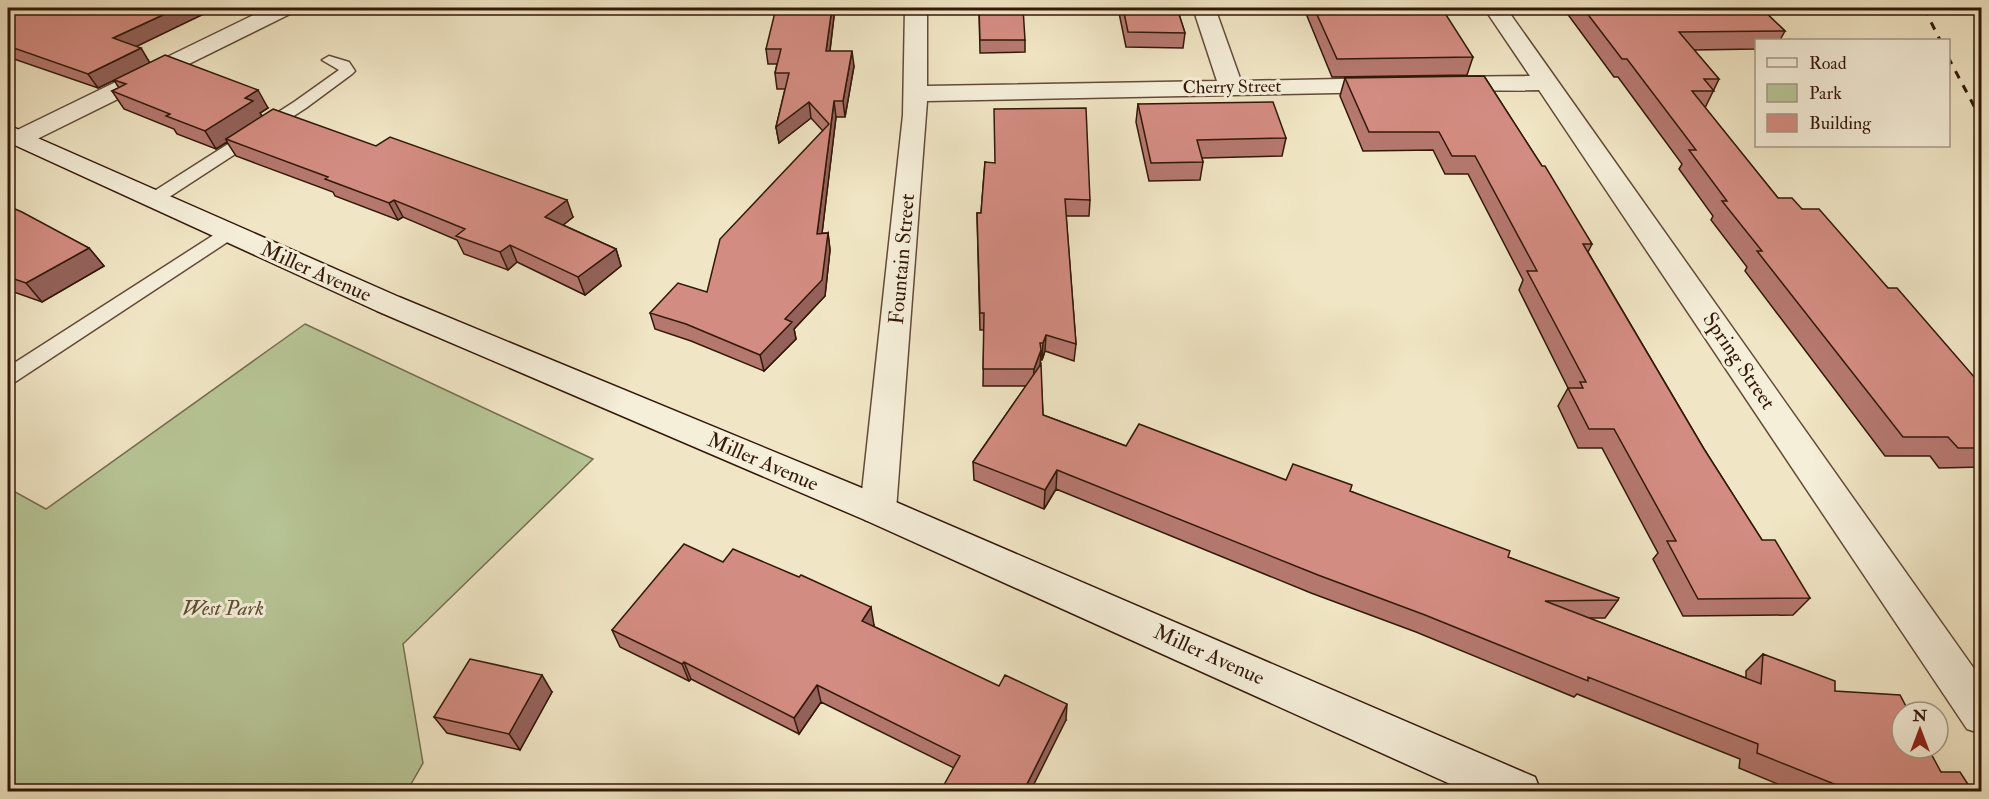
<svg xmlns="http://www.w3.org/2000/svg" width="1989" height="799" font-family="'IM FELL Double Pica',serif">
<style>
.green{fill:#b7c596;stroke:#756e50;stroke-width:1.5}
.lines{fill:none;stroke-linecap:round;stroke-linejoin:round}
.service-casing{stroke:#624b38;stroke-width:3}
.minor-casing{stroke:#624b38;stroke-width:3}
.secondary-casing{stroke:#331809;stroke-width:3}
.service{fill:#f5eed9;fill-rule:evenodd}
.minor{fill:#f5eed9;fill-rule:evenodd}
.secondary{fill:#f5eed9;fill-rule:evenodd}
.rail{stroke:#331809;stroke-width:3;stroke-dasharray:8 8;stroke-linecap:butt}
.wall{fill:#b5786f;stroke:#331809;stroke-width:1.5}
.shaded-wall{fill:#94625a;stroke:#331809;stroke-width:1.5}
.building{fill:#d38c81;stroke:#331809;stroke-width:1.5}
.labels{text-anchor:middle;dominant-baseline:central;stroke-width:6;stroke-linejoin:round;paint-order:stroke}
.far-street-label{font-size:18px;fill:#331809;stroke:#f5eed9}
.street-label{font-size:21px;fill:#331809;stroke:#f5eed9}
.park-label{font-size:21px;font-style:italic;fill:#5b4c33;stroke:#f5eed9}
</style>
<rect width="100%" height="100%" fill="#f0e5c4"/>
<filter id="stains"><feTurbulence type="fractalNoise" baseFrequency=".00333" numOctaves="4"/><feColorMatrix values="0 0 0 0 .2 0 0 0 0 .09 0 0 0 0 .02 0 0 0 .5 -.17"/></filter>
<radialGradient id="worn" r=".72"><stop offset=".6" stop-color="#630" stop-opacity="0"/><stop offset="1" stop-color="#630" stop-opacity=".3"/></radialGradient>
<path class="green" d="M 305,324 L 593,459 L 403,644 L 423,763 L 407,791 L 8,791 L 8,488 L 46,509 Z"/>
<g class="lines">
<defs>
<path id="service" d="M 329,56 L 349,62 L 355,71 L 352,74 L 306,108 L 160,203 L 148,203 L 145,199 L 148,195 L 294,102 L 339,70 L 322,60 Z
M 229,227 L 235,229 L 238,233 L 235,237 L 15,382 L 8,384 L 8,367 L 223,229 Z"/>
<path id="minor" d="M 268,8 L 295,8 L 292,13 L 29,143 L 20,146 L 11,143 L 8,138 L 11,133 Z
M 905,8 L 927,8 L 927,86 L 1217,81 L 1193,8 L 1215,8 L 1241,81 L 1387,78 L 1396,80 L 1399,85 L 1396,90 L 1387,92 L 927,101 L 896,510 L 891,520 L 878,524 L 865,520 L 860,510 L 903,115 Z
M 1484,8 L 1506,8 L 1982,680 L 1982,734 L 1967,729 L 1539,90 L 1445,91 L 1436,89 L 1433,84 L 1436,79 L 1445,77 L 1530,76 Z"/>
<path id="secondary" d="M 8,125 L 399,297 L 891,500 L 1535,777 L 1541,792 L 1468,792 L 865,520 L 377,311 L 8,142 Z"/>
</defs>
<use href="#service" class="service-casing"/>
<use href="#minor" class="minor-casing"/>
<use href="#secondary" class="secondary-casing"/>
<use href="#service" class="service"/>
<use href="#minor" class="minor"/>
<use href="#secondary" class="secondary"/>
<path class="rail" d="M 1924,8 L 1940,40
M 1948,57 L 1982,121"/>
</g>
<path class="wall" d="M 8,8 L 216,8 L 135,46 L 150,63 L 268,108 L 260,113 L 262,116 L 573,217 L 563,225 L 616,249 L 621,266 L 585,295 L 517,262 L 508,270 L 464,254 L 457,240 L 403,217 L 398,220 L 335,196 L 333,192 L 236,156 L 227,142 L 216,149 L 177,134 L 174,129 L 124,109 L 112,91 L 119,88 L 114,80 L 98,88 L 8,57 Z
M 835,8 L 830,51 L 854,66 L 845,117 L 836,117 L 822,233 L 828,233 L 830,250 L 825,296 L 794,329 L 796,339 L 764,371 L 691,341 L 655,329 L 650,313 L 707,292 L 823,131 L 811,118 L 779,143 L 776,127 L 785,89 L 777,89 L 775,73 L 777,64 L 768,64 L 766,49 Z
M 979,8 L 1025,40 L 1025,52 L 980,53 Z
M 1118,8 L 1177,8 L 1185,33 L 1183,48 L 1126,47 Z
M 1309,8 L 1419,8 L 1420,10 L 1473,57 L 1467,75 L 1332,77 L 1307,16 Z
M 1568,8 L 1761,8 L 1785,31 L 1780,40 L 1756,40 L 1756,49 L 1694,50 L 1719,79 L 1705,108 L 1778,198 L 1802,209 L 1888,288 L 1982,386 L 1982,467 L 1939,468 L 1930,456 L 1885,456 L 1745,271 L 1747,267 L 1711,220 L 1713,216 L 1679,169 L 1682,164 L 1618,77 L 1614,77 L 1566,12 Z
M 1484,76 L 1592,244 L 1588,252 L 1704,449 L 1762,540 L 1810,598 L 1793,615 L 1683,616 L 1653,559 L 1658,553 L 1602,448 L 1578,448 L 1558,406 L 1568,388 L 1519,290 L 1523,280 L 1468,174 L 1445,174 L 1433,150 L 1363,151 L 1340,96 L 1345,78 Z
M 1138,104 L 1286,138 L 1282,156 L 1202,158 L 1203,162 L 1200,180 L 1149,181 L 1136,122 Z
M 985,162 L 1090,200 L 1089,216 L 1066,216 L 1076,344 L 1074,361 L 1045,351 L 1042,360 L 1040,360 L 1043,415 L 1126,446 L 1286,480 L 1350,491 L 1508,557 L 1618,600 L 1605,618 L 1588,618 L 1746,678 L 1746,671 L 1763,654 L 1835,691 L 1941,772 L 1973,792 L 1797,792 L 1739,768 L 1740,759 L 1577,694 L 1574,697 L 1416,632 L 1311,593 L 1056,489 L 1044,509 L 974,480 L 973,462 L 1026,386 L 983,386 L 984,330 L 980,330 L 977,213 L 981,213 Z
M 8,206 L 89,248 L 104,266 L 42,302 L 8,290 Z
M 723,562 L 874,625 L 873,626 L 1066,720 L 954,768 L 821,702 L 799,734 L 691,679 L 689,681 L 620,647 L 612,630 Z
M 552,692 L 520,750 L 447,733 L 434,717 Z"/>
<path class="shaded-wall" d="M 178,8 L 216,8 L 123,53 L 113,38 Z
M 832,8 L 835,8 L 828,66 L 826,51 Z
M 141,48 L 150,63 L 98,88 L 88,74 Z
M 852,51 L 854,66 L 845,117 L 843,101 Z
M 258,90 L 268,108 L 260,113 L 264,119 L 226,139 L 227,142 L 216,149 L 205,131 L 245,98 Z
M 834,101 L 836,117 L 820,250 L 817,234 Z
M 809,102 L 811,118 L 779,143 L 776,127 Z
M 394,200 L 403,217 L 398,220 L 389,203 Z
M 567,200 L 573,217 L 551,235 L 545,217 Z
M 828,233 L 830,250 L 825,296 L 794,329 L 796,339 L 764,371 L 760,355 L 785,319 Z
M 510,245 L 517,262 L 508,270 L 500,252 Z
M 89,248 L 104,266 L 42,302 L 26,283 Z
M 616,249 L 621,266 L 585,295 L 578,277 Z
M 1046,335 L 1045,351 L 1042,360 L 1043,343 Z
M 1041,350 L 1040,367 L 1033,386 L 1034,369 Z
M 1057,470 L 1056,489 L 1044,509 L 1045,490 Z
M 871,607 L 874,625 L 865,638 L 862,621 Z
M 684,662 L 691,679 L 689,681 L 682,664 Z
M 542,675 L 552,692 L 520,750 L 509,734 Z
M 817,685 L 821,702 L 799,734 L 794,718 Z
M 1067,704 L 1066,720 L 1030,792 L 1023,792 Z"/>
<path class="building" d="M 8,8 L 178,8 L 113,38 L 141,48 L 88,74 L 8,46 Z
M 776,8 L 832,8 L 826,51 L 852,51 L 843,101 L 834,101 L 817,234 L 828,233 L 822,280 L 785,319 L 792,322 L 760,355 L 686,324 L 650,313 L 678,283 L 707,292 L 720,239 L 829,124 L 809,102 L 776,127 L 789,73 L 775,73 L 781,49 L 766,49 Z
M 979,8 L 1023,8 L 1025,40 L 980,40 Z
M 1123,8 L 1177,8 L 1185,33 L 1128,32 Z
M 1314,8 L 1419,8 L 1420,10 L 1443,10 L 1473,57 L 1337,59 Z
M 1583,8 L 1761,8 L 1785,31 L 1679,32 L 1719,79 L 1704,79 L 1714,91 L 1692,91 L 1778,198 L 1792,198 L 1802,209 L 1819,209 L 1888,288 L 1897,288 L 1982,386 L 1982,448 L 1958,448 L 1948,437 L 1903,437 L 1757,251 L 1762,251 L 1722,201 L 1727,201 L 1689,150 L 1696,150 L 1627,59 L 1622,59 Z
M 165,55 L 258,90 L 245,98 L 253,101 L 205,131 L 166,116 L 170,114 L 112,91 L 126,84 L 114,80 Z
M 1484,76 L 1542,166 L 1545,166 L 1592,244 L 1583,244 L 1704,449 L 1762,540 L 1775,540 L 1810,598 L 1698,599 L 1667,541 L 1676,541 L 1614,429 L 1589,429 L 1568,388 L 1583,388 L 1580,382 L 1586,382 L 1527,271 L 1537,271 L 1475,156 L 1452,156 L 1439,132 L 1369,132 L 1345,78 Z
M 1273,102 L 1286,138 L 1197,140 L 1203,162 L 1151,163 L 1138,104 Z
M 1086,108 L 1090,200 L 1065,199 L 1076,344 L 1046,335 L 1043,343 L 1040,343 L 1041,350 L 1034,369 L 983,369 L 984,313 L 980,313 L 977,213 L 981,213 L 985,162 L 995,163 L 994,109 Z
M 273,109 L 376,146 L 390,137 L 567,200 L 545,217 L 616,249 L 578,277 L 510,245 L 500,252 L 456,236 L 465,229 L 394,200 L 389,203 L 325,179 L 328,177 L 226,139 Z
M 8,206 L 22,212 L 89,248 L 26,283 L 8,277 Z
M 1041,364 L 1043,415 L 1126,446 L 1139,424 L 1286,480 L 1293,464 L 1352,485 L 1350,491 L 1510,551 L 1508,557 L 1619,598 L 1618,600 L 1545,601 L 1761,684 L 1763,654 L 1835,681 L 1835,691 L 1900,695 L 1909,712 L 1902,712 L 1902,748 L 1928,748 L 1941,772 L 1960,772 L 1973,792 L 1854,792 L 1757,753 L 1758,744 L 1588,677 L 1588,681 L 1425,615 L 1318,575 L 1057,470 L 1045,490 L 973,462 Z
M 684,544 L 723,562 L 733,549 L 799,577 L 801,575 L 871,607 L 862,621 L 999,686 L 1005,675 L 1067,704 L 1023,792 L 940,792 L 960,756 L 817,685 L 794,718 L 684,662 L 682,664 L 612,630 Z
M 470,659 L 542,675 L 509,734 L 434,717 Z"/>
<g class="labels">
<g class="far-street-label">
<text transform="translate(1232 87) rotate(-1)">Cherry Street</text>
</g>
<g class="street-label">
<text transform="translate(902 259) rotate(-85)">Fountain Street</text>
<text transform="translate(316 272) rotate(24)">Miller Avenue</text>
<text transform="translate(1739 361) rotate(56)">Spring Street</text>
<text transform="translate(763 462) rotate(23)">Miller Avenue</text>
<text transform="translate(1209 655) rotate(24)">Miller Avenue</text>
</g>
<g class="park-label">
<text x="223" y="608">West Park</text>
</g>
</g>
<rect width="1989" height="799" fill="none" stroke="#f0e5c4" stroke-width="30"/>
<rect x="9" y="9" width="1971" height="781" fill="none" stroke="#331809" stroke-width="3"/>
<rect x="15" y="15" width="1959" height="769" fill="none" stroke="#331809" stroke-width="1.5"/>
<rect x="1755" y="39" width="195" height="108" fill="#f5eed9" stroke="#a79886" stroke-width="1.5"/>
<rect x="1767" y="58" width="30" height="9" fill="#f5eed9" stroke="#a79886" stroke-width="1.5"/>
<text x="1809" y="69" font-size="18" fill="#331809">Road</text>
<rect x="1767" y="84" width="30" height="18" fill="#b7c596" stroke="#a79886" stroke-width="1.5"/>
<text x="1809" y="99" font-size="18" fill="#331809">Park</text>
<rect x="1767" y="114" width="30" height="18" fill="#d38c81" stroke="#a79886" stroke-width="1.5"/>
<text x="1809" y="129" font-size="18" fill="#331809">Building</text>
<g transform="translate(1920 730)"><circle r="28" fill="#f5eed9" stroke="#a79886" stroke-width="1.5"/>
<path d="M0-4.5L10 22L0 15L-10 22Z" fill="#8f2418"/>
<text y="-9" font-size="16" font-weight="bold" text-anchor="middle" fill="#331809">N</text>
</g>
<rect width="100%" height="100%" filter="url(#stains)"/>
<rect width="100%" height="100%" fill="url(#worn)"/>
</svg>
